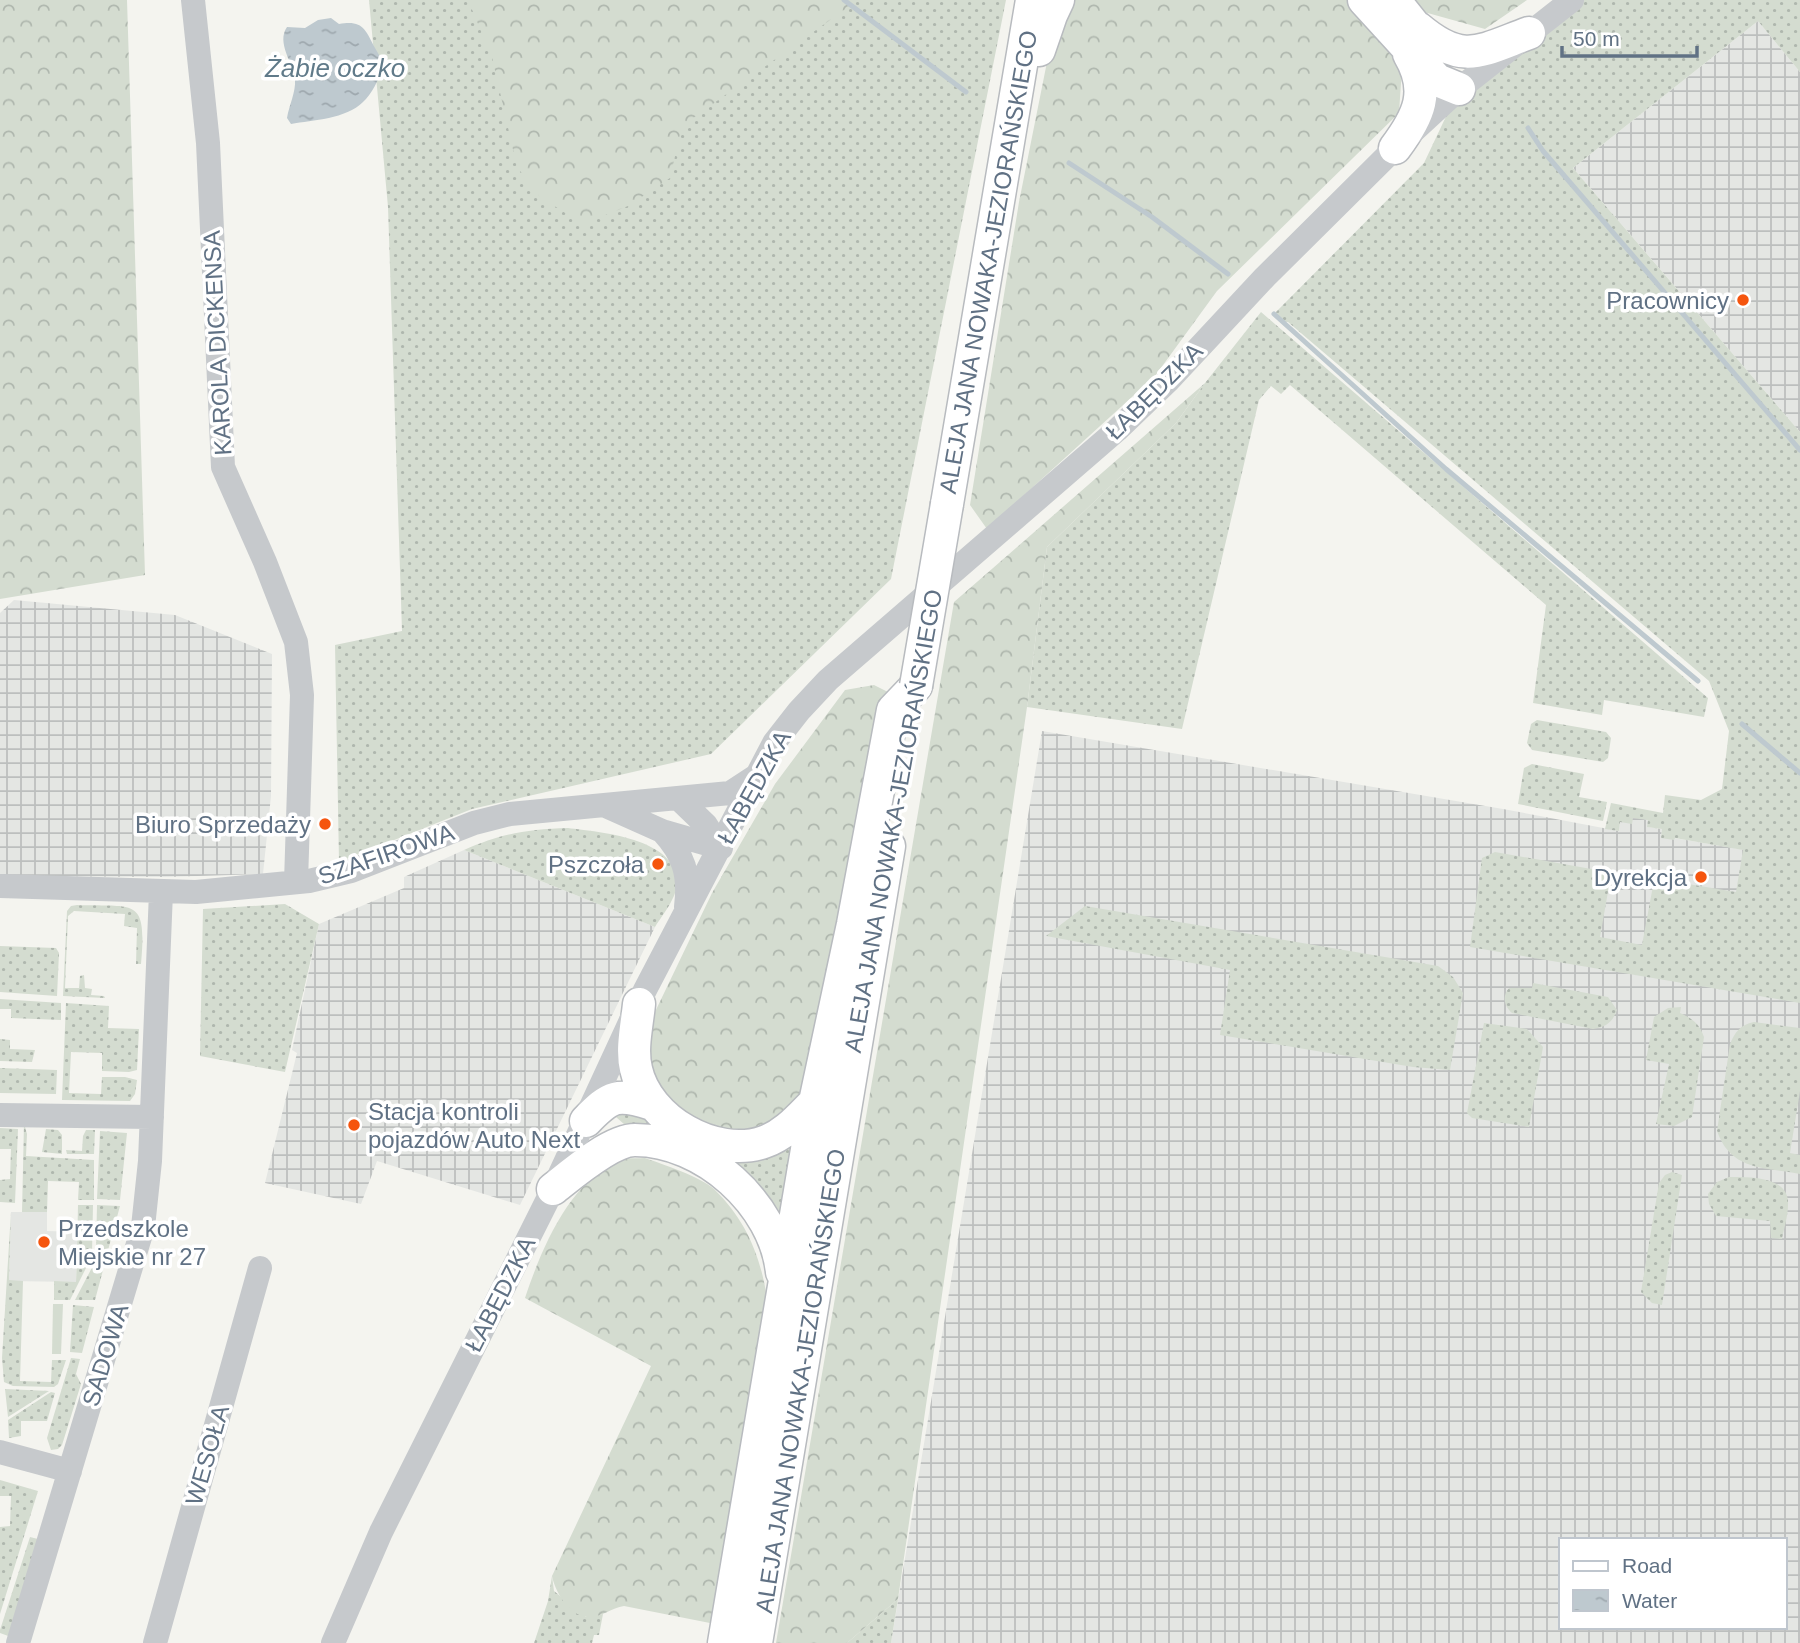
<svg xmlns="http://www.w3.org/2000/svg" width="1800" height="1643" font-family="Arial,sans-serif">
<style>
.built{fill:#e4e6e3}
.industrial{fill:url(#industrial-grid);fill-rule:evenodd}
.grass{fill:url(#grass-dots)}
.forest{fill:url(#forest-crowns)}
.garden{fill:#d4dcd0}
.water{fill:url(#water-ripples)}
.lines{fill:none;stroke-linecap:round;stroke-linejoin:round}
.stream{stroke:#bec9cf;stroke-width:5}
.major-casing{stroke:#b8bbbf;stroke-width:35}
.minor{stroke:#c6c9cc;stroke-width:24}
.major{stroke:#fff;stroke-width:32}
.major-bridge-casing{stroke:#b8bbbf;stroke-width:35;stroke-linecap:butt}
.major-bridge{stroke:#fff;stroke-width:32}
.poi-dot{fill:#f5550e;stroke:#fff;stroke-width:2.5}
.labels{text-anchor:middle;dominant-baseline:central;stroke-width:7;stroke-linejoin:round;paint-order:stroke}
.street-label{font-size:24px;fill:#607184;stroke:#fff}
.poi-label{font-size:24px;fill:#607184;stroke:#fff;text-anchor:end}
.water-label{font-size:26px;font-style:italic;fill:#607a89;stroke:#fff}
</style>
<defs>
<pattern id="industrial-grid" width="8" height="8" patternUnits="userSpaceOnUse" patternTransform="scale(1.75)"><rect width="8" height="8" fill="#e4e6e3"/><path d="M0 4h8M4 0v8" fill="none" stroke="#bcbfbe"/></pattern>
<pattern id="grass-dots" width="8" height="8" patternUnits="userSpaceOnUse" patternTransform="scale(1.75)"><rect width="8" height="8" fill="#d4dcd0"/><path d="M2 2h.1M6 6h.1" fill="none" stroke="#afb7ae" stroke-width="1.8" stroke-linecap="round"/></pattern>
<pattern id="forest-crowns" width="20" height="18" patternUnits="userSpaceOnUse" patternTransform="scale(1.75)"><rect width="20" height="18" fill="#d4dcd0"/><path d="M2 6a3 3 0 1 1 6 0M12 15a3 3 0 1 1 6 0" fill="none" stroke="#afb7ae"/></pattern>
<pattern id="water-ripples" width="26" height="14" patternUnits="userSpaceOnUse" patternTransform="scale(1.75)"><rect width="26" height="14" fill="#bec9cf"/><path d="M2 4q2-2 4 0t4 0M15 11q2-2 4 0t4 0" fill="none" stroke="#9ea8ae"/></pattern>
</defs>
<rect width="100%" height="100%" fill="#f4f4ef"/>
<path class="built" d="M 11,1212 L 47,1212 L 47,1231 L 78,1232 L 76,1282 L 9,1281 Z"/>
<path class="industrial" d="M 1758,21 L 1800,72 L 1800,432 L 1573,168 Z
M 14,600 L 175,615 L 272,654 L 271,796 L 263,874 L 165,877 L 0,876 L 0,613 Z
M 1042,731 L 1503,809 L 1619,831 L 1620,822 L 1633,817 L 1649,820 L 1648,827 L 1662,829 L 1661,838 L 1674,838 L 1800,859 L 1800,1643 L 891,1643 ZM 1560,1540 L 1784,1540 L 1784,1627 L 1560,1627 Z
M 464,850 L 655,927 L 520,1205 L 377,1161 L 361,1204 L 265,1183 L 297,1053 L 292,1050 L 319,924 L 404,888 L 404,877 Z"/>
<path class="grass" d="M 369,0 L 1006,0 L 891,579 L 711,754 L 472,809 L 339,862 L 335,645 L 402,631 L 388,207 Z
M 1572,0 L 1800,0 L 1800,72 L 1758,21 L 1573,168 L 1800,432 L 1800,1003 L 1470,947 L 1482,858 L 1495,852 L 1597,870 L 1598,866 L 1612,869 L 1600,937 L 1642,945 L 1655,875 L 1669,878 L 1670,881 L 1736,892 L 1743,850 L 1675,838 L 1674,840 L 1661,838 L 1662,829 L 1647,827 L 1648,820 L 1633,818 L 1632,824 L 1620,822 L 1619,831 L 1605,829 L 1611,803 L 1663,813 L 1665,795 L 1701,800 L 1722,789 L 1729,731 L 1709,681 L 1288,322 L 1283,322 L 1274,314 L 1424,163 L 1459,89 Z
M 1261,312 L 1708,698 L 1704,717 L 1604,700 L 1602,715 L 1533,703 L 1546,605 L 1290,385 L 1281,394 L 1271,386 L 1259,400 L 1182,729 L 1027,707 L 1047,547 L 1176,423 L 1205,383 Z
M 1537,720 L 1606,732 L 1611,738 L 1608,758 L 1603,762 L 1532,750 L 1527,743 L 1531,724 Z
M 1532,764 L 1584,774 L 1579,797 L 1607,802 L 1603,821 L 1518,804 L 1524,768 Z
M 568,828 C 600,832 676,838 677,882 C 677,898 663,914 655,927 L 464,850 C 501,834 527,829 568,828 Z
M 285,904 L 319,924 L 285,1072 L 200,1056 L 203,909 Z
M 77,905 C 136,907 147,897 141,964 L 136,964 L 137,928 L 124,926 L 125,914 L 74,911 L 68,916 L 65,988 L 79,988 L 80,976 L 84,975 L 85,988 L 92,989 L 91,995 L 104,996 L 105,998 L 63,996 L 67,911 L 71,906 Z
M 1085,906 L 1438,966 L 1453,977 L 1463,993 L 1450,1070 L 1413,1067 L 1220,1035 L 1230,970 L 1046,936 Z
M 0,946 L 56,948 L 59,953 L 57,996 L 0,992 Z
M 1533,983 L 1608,997 L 1617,1010 C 1612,1023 1606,1027 1593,1029 L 1512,1013 C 1504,1006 1502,996 1509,988 L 1532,988 Z
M 0,999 L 61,1003 L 61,1020 L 11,1018 L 11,1009 L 0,1009 Z
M 66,1003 L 109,1006 L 108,1028 L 139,1029 L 137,1070 L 129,1072 L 102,1071 L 102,1053 L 71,1052 L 69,1093 L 101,1094 L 102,1077 L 125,1077 L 137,1080 L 135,1094 L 130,1101 L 62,1100 Z
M 1681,1007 L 1680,1013 C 1693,1019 1699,1023 1704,1037 L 1692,1117 L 1674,1126 L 1656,1124 L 1669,1064 L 1646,1060 L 1654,1017 L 1668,1008 Z
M 1754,1022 L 1800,1028 L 1800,1091 L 1790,1153 L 1800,1155 L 1800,1174 C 1764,1167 1731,1171 1717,1131 L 1730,1044 C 1735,1032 1740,1025 1754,1022 Z
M 1484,1023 L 1527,1029 L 1543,1047 L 1529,1127 L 1472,1118 L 1467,1113 Z
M 0,1039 L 10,1040 L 10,1049 L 35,1050 L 32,1062 L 0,1061 Z
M 0,1068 L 57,1070 L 56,1094 L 0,1093 Z
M 620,1106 L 670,1130 L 801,1132 L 783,1238 L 755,1194 L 625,1125 L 616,1117 L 614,1110 Z
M 24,1123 L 27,1134 L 26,1156 L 94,1160 L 94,1200 L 78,1200 L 79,1182 L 48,1181 L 47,1212 L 22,1212 Z
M 0,1128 L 18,1129 L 15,1203 L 0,1202 L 0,1180 L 10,1179 L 11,1149 L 0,1149 Z
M 46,1129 L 58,1130 L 62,1135 L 62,1154 L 42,1152 Z
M 86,1130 L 95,1130 L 94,1154 L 67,1154 L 66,1150 L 82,1151 L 83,1136 Z
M 100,1131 L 127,1133 L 120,1200 L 97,1199 Z
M 1672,1172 L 1682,1175 L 1662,1305 L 1652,1303 L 1641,1292 L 1659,1183 L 1665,1175 Z
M 1729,1177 C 1750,1177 1790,1176 1788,1205 C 1788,1216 1784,1228 1782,1239 L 1771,1238 L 1770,1221 L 1716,1216 L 1709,1204 L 1708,1194 L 1717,1182 Z
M 78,1205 L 93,1205 L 92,1253 L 77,1253 Z
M 97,1205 L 120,1206 L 107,1254 L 96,1251 Z
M 11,1212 L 9,1280 L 23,1281 L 20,1381 L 51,1382 L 52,1360 L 66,1360 L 58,1384 L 54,1387 L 13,1386 L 4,1382 L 2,1358 Z
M 77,1258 L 91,1258 L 70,1300 L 54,1300 L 54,1281 L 76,1282 Z
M 97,1258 L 106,1259 L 95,1300 L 75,1300 Z
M 73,1305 L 94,1307 L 82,1353 L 70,1352 Z
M 71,1358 L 80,1359 L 76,1374 L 81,1384 L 62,1445 L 58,1449 L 51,1450 L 47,1438 Z
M 5,1389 L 49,1391 L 8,1417 Z
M 51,1392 L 55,1393 L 47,1421 L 21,1421 L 21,1436 L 9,1438 L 8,1420 Z
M 0,1480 L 38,1491 L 0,1614 L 0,1527 L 10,1526 L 11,1496 L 0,1496 Z
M 30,1537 L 42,1540 L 11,1637 L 0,1633 L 0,1630 Z
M 552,1576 L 554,1591 L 586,1617 L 603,1614 L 599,1635 L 594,1635 L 592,1643 L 534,1643 L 548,1601 Z
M 898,1599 L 891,1643 L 847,1643 Z"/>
<path class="forest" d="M 0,0 L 127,0 L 145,575 L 0,599 Z
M 468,0 L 858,0 L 682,126 L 670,178 L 628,206 L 583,224 L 540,197 L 517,167 L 492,57 Z
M 1070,0 L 1351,0 L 1383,33 L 1402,68 L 1399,113 L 1217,291 L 1155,376 L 987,529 L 970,505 L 1019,202 L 1051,42 Z
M 1414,0 L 1527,0 L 1485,29 L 1424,12 Z
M 1205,383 L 1176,423 L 1047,547 L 1027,707 L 898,1599 L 847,1643 L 776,1643 L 954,602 Z
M 874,685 L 888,692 L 810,1078 L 799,1101 L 779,1120 L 772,1120 L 741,1133 L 711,1129 L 679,1114 L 654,1081 L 644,1051 L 654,1014 L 712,893 L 775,784 L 845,690 Z
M 645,1158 C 662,1164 701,1177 714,1189 C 748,1222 762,1260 768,1305 L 715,1624 L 624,1606 C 611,1608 601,1618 587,1617 C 568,1615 555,1591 552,1576 L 651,1366 L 525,1298 C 541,1250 569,1182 618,1161 C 625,1157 636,1159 645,1158 Z"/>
<path class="garden" d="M 53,1304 L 63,1304 L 61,1354 L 52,1354 Z"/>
<path class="water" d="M 331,18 L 339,24 C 363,20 365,29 375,48 C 379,55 383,60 381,68 C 380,79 371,95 363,102 C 346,119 313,120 291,124 L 287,118 C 289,106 296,91 295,80 C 293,62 276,43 287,27 L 305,28 L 318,20 Z"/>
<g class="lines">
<path class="stream" d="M 844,0 L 966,92
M 1528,128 L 1543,151 L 1800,450
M 1069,163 L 1152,217 L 1228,274
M 1274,314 L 1446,469 L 1698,681
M 1742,724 L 1800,773"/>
<defs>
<path id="major" d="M 1364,0 L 1437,80 L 1459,89
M 1394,0 L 1429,44
M 1418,28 C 1463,66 1480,51 1529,33
M 1039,50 L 1051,15 L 1058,0
M 1395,148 C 1419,116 1431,91 1409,54
M 947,504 L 1032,0
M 639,1004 C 637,1025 631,1049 636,1069 C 647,1120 715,1159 764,1142 C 785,1135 800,1117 815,1102
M 586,1121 C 611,1095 617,1093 652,1104
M 553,1189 C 572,1174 611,1140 635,1140 C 704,1140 775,1204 782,1272
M 724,1643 L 815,1102 L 853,924 L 893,710 L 916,686
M 756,1643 L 889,846"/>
</defs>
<use href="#major" class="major-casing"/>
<path class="minor" d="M 193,0 L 208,143 L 223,467 L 265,562 L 296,642 L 302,695 L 296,882
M 680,800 L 706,825 L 721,848
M 606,806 L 662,831 L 721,848
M 662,831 C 684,855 690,874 686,907
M 0,886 L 196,892 L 309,881 L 351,871 L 474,823 L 510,814 L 730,793 L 756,776
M 0,1115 L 152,1117
M 0,1452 L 70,1471
M 18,1643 L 143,1227 L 150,1161 L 161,892
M 155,1643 L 260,1268
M 333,1643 L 381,1532 L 553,1189 L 645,990 L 774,743 L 799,711 L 828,680 L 1117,430 L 1169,380 L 1265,277 L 1395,148 L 1459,89 L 1572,0"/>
<use href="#major" class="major"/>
<defs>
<path id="major-bridge" d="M 916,686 L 947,504"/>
</defs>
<use href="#major-bridge" class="major-bridge-casing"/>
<use href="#major-bridge" class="major-bridge"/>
</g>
<g class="poi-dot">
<circle cx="1743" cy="300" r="7"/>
<circle cx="325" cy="824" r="7"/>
<circle cx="658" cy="864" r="7"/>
<circle cx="1701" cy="877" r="7"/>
<circle cx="354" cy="1125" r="7"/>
<circle cx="44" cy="1242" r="7"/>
</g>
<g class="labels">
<g class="street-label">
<text transform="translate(988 262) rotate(-80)">ALEJA JANA NOWAKA-JEZIORAŃSKIEGO</text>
<text transform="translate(217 343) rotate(-93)">KAROLA DICKENSA</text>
<text transform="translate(1154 391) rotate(-45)">ŁABĘDZKA</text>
<text transform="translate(754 787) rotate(-61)">ŁABĘDZKA</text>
<text transform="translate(893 821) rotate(-80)">ALEJA JANA NOWAKA-JEZIORAŃSKIEGO</text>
<text transform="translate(386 854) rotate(-19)">SZAFIROWA</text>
<text transform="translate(500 1294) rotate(-63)">ŁABĘDZKA</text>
<text transform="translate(105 1355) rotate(-73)">SADOWA</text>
<text transform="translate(800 1381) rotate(-81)">ALEJA JANA NOWAKA-JEZIORAŃSKIEGO</text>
<text transform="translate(207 1455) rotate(-74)">WESOŁA</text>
</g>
<g class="poi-label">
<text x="1729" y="300">Pracownicy</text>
<text x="311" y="824">Biuro Sprzedaży</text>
<text x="644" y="864">Pszczoła</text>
<text x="1687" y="877">Dyrekcja</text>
<text x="368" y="1111" text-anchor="start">Stacja kontroli<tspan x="368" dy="28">pojazdów Auto Next</tspan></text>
<text x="58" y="1228" text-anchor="start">Przedszkole<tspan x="58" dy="28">Miejskie nr 27</tspan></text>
</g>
<g class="water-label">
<text x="335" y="68">Żabie oczko</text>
</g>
</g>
<rect x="1559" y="1538" width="228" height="91" fill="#ffffff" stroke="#bfc6ce" stroke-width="2"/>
<rect x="1573" y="1561" width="35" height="10" fill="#ffffff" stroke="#bfc6ce" stroke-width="2"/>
<text x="1622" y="1573" font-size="21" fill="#607184">Road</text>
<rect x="1573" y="1590" width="35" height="21" fill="url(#water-ripples)" stroke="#bfc6ce" stroke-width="2"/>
<text x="1622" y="1608" font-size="21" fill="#607184">Water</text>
<path d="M1562 46v10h135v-10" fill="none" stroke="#607184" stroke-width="3.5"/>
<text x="1573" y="46" font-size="21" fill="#607184" stroke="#ffffff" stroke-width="5" paint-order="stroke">50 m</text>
</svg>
